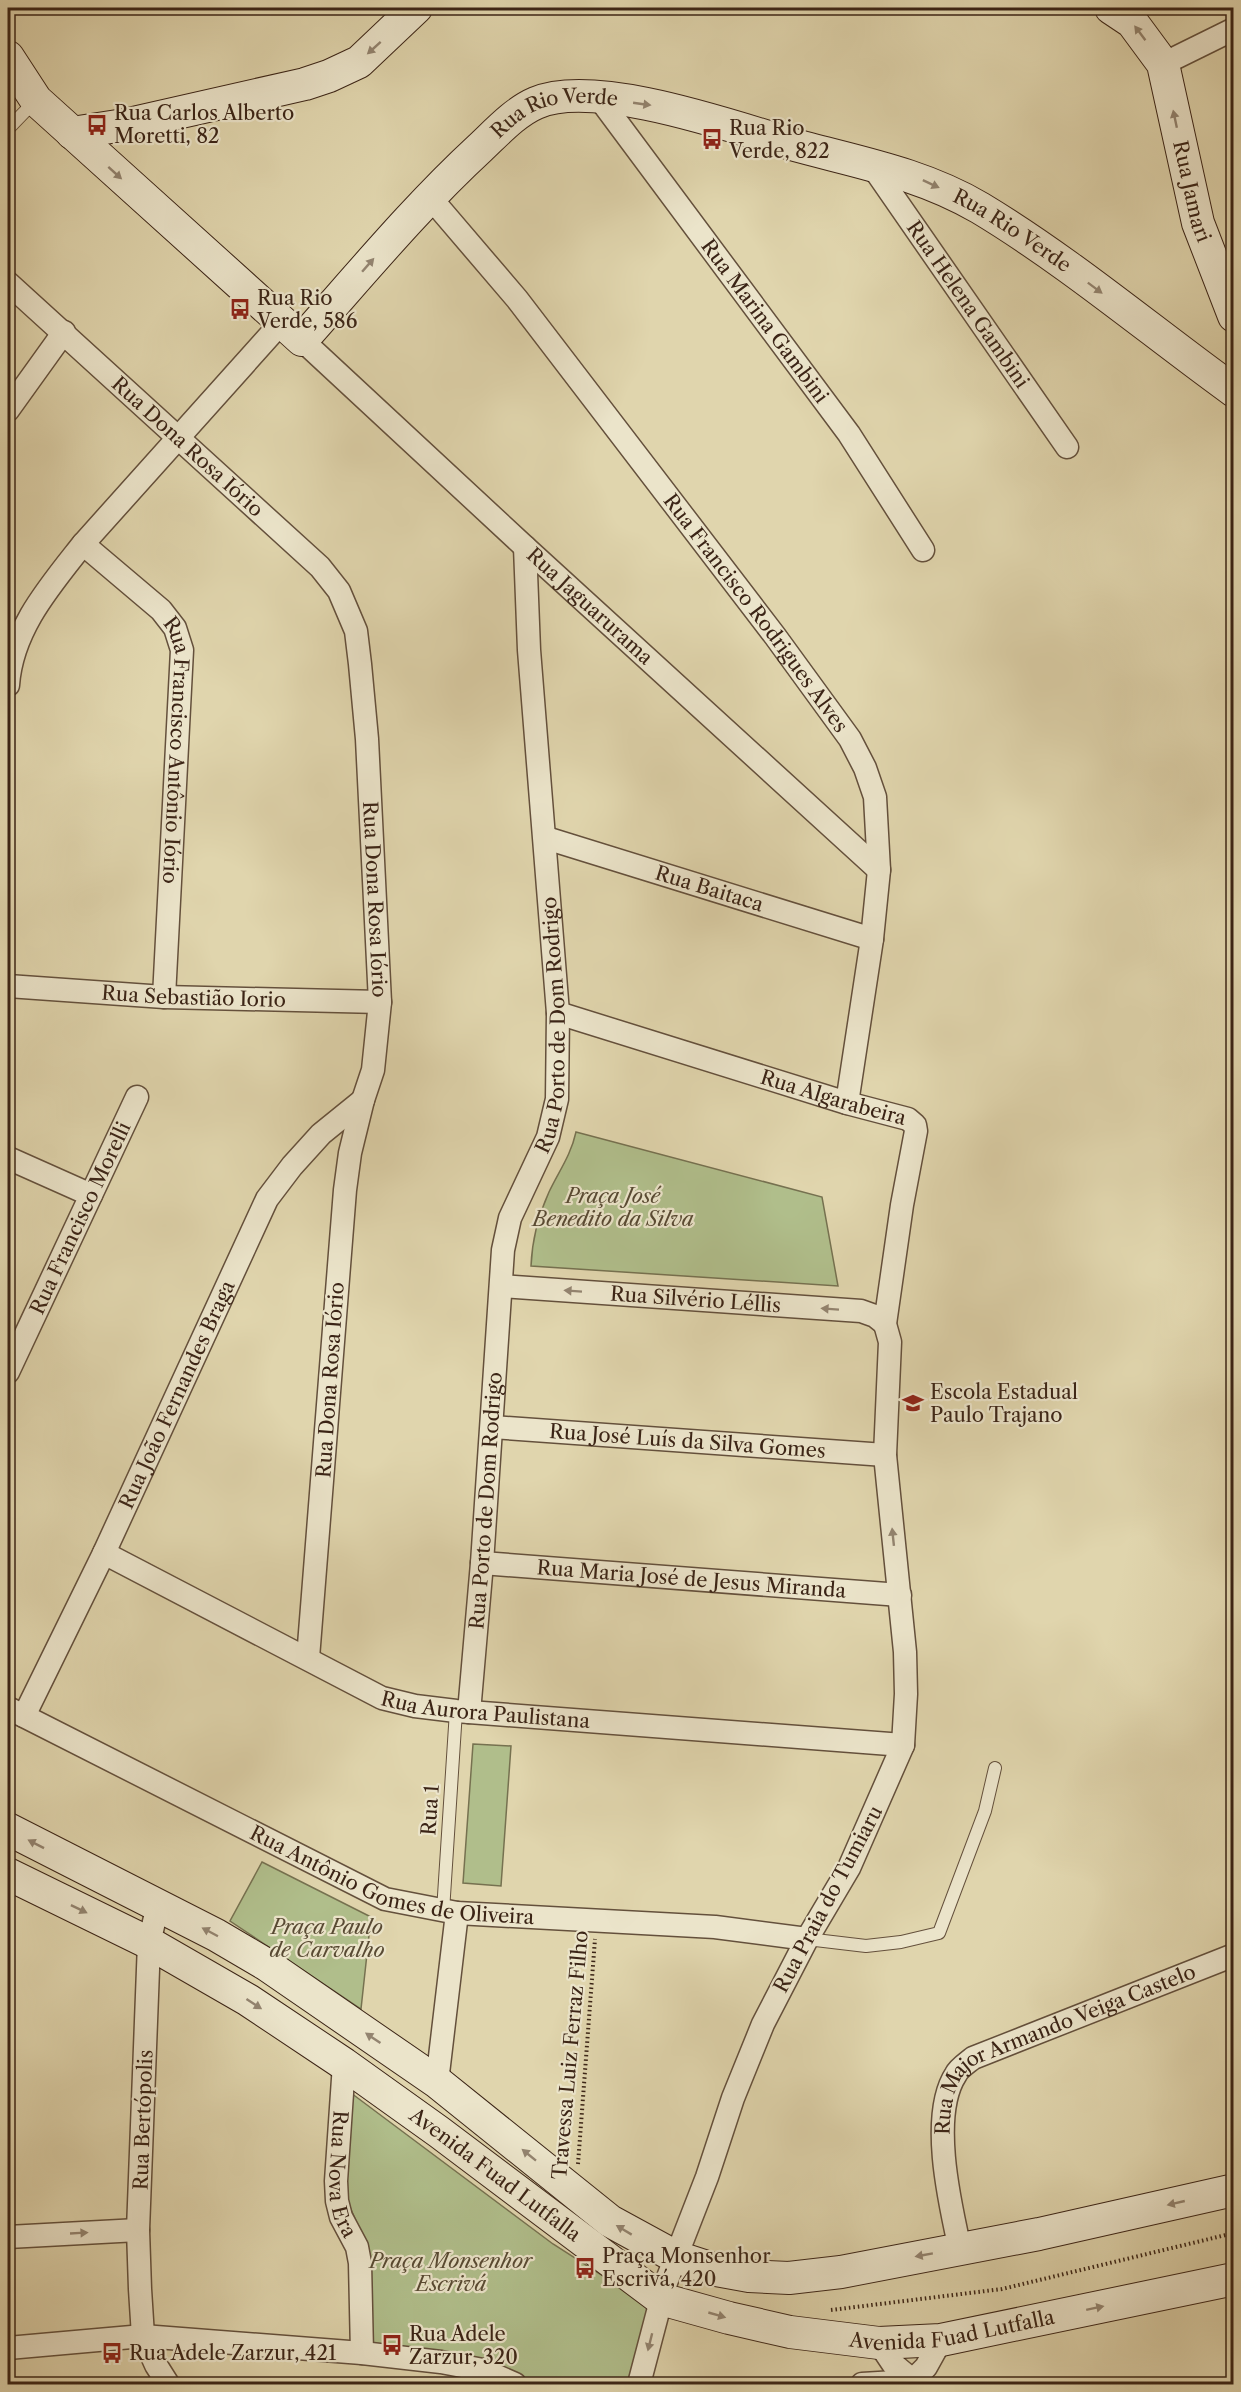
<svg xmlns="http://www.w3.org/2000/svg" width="1241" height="2392" font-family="'Libre Caslon Text',serif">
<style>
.green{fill:#b0be8b;stroke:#767150;stroke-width:1.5}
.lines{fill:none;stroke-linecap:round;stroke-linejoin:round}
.lane-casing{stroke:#64503c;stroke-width:14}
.street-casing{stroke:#64503c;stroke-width:25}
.secondary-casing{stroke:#3b2416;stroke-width:34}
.path{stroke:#3b2416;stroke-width:4;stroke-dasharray:1.5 3;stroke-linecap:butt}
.lane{stroke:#ebe4ca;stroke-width:12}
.street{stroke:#ebe4ca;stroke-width:22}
.secondary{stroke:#ebe4ca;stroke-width:32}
.oneway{fill:#938470}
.labels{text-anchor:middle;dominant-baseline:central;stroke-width:4.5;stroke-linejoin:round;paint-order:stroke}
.poi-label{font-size:20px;fill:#3b2416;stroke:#ebe4ca;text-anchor:start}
.street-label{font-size:20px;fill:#3b2416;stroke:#ebe4ca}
.park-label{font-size:20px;font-style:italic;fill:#584a33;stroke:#ebe4ca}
</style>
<rect width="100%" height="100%" fill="#e0d5ad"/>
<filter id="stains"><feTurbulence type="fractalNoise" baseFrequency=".00333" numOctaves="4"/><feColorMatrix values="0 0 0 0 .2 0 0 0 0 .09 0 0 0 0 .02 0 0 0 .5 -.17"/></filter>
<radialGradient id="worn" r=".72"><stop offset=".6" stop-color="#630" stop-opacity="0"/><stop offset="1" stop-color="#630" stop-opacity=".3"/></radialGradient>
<path class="green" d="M 576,1132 L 822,1197 L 838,1286 L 531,1266 C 532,1241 539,1214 549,1192 C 559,1171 571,1155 576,1132 Z
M 473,1744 L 511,1746 L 501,1886 L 463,1883 Z
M 262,1862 L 371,1917 L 361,2009 L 230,1921 Z
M 351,2093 L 553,2244 L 653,2308 L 634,2384 L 524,2384 L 489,2367 L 369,2342 L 363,2237 L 346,2198 Z"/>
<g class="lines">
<defs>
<path id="lane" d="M 8,129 L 35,101
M 443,1911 L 456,1711
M 807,1939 L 866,1946 L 901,1942 L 939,1933 L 985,1811 L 995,1768"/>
<g id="street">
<path d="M 1163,64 L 1234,29"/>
<path id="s1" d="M 599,98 L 849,434 L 923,550"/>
<path id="s2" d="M 870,163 L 1067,447"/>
<path id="s3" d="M 429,196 L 517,299 L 775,636 L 850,739 L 865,768 L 875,797 L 879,870 L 872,939 L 847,1103"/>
<path id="s4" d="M 8,283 L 320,567 L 339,591 L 356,631 L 360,664 L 367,739 L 380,1002 L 373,1070 L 363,1100 L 350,1153 L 345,1190 L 308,1658"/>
<path id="s5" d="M 302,340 L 525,547 L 879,870"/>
<path d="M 8,410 L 64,332"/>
<path id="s6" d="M 83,544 L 161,610 L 175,628 L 182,650 L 164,997"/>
<path d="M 8,685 C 12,629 50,586 83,544 L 281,323"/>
<path id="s7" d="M 546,838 L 872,939"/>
<path id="s8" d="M 8,986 L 164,997 L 380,1002"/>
<path id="s9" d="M 558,1013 L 847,1103 L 908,1119 L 915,1125 L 916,1131 L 902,1205 L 885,1324 L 890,1342 L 885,1455 L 905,1652 L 906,1694 L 903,1745 L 849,1868 L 807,1939 L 763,2024 L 733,2098 L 707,2177 L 665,2285 L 639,2384"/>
<path d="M 8,1158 L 91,1195"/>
<path id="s10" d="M 502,1286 L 861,1311 L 875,1316 L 885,1324"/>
<path id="s11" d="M 8,1372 L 137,1097"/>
<path id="s12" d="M 492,1427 L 885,1455"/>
<path id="s13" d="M 104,1553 L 382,1698 L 415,1706 L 456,1711 L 903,1745"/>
<path id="s14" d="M 482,1563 L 900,1595"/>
<path id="s15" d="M 8,1708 L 385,1899 L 457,1913 L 715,1927 L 807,1939"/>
<path id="s16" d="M 469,1712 L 482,1563 L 503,1250 L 510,1218 L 548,1137 L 557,1099 L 558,1013 L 529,650 L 525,547"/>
<path id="s17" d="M 24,1716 L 104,1553 L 267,1199 L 292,1166 L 321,1134 L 363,1100"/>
<path d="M 158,1905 L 149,1943 L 138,2230 L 140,2289 L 143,2336 L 156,2365 L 168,2384"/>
<path id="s18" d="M 344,2064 L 336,2181 L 337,2201 L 341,2217 L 357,2247 L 360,2263 L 362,2353"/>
<path d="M 437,2082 L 457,1913"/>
<path d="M 8,2237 L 138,2230"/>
<path id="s19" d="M 960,2249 C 950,2204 929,2115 956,2074 C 959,2068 967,2063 973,2058 L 1234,1955"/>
<path d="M 879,2343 L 893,2364 L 917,2384"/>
<path d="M 8,2348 L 143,2336 L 362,2353 L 441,2362 L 483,2370 L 515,2384"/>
<path d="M 912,2381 L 926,2367 L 941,2340"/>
<path d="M 862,2384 L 912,2381"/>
</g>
<g id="secondary">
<path id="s20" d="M 1111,8 L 1132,22 L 1163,64 L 1198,223 L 1234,316"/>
<path id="s21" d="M 8,57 L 36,100 L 302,340 C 360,275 416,207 480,148 C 497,132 515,112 536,103 C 594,78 731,126 791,144 C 856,162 921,173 980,208 C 1068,261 1151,331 1234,391"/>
<path d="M 72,133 L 124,125 L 305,84 L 329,76 L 359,62 L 416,8"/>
<path d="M 8,1829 L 216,1935 L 267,1965 L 437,2082 L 610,2221 L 676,2257 L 716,2270 L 749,2276 L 789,2278 L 841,2272 L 1039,2234 L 1234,2190"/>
<path id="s22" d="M 8,1874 L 149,1943 L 248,2000 L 344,2064 L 439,2132 L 661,2299 L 729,2318 L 790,2332 L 879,2343 L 941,2340 L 1234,2279"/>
</g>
</defs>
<use href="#lane" class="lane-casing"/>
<use href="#street" class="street-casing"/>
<use href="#secondary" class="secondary-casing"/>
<path class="path" d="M 578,2164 L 595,1939
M 831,2310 L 1002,2289 L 1234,2233"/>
<use href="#lane" class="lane"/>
<use href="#street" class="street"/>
<use href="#secondary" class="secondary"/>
</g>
<defs><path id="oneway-solid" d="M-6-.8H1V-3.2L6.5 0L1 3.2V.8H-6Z" transform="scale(1.5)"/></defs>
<g class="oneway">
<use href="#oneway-solid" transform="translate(1140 33) rotate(-127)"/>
<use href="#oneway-solid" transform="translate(374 48) rotate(138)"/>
<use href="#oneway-solid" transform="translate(642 104) rotate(8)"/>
<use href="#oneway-solid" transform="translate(1175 119) rotate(-102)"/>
<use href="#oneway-solid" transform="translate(115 173) rotate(42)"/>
<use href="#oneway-solid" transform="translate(931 184) rotate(25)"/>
<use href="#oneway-solid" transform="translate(368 265) rotate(-49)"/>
<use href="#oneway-solid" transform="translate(1095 288) rotate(37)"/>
<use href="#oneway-solid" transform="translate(573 1291) rotate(-176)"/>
<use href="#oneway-solid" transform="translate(830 1309) rotate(-176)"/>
<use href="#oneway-solid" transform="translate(893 1537) rotate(-96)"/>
<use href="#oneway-solid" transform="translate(36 1844) rotate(-153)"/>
<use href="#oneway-solid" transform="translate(79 1909) rotate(26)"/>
<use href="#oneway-solid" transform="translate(210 1932) rotate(-152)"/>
<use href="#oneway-solid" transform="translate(254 2004) rotate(33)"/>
<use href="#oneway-solid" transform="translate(373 2038) rotate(-146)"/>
<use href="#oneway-solid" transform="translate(529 2155) rotate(-141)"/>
<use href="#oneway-solid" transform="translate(1176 2203) rotate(167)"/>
<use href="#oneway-solid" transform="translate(624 2230) rotate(-149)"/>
<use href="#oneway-solid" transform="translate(79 2233) rotate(-3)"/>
<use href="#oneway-solid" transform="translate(924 2255) rotate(170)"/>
<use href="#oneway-solid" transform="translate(1095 2308) rotate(-12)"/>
<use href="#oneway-solid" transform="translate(717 2315) rotate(16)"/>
<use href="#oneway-solid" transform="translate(650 2342) rotate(104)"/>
</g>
<defs>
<symbol id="bus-bare" viewBox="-9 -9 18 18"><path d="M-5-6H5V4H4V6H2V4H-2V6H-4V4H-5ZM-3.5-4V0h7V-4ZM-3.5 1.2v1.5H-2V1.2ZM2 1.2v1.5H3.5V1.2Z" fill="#8f2418" stroke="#ebe4ca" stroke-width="2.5" paint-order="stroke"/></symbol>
<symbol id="school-bare" viewBox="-9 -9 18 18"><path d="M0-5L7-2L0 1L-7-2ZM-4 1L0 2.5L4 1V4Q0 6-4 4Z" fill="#8f2418" stroke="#ebe4ca" stroke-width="2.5" paint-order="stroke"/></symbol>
</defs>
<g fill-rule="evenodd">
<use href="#bus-bare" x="82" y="110" width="30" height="30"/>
<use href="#bus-bare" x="697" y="124" width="30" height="30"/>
<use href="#bus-bare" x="225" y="294" width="30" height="30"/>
<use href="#school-bare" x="898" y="1388" width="30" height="30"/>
<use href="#bus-bare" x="570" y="2253" width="30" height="30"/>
<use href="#bus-bare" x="377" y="2330" width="30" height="30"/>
<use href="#bus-bare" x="97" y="2338" width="30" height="30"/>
</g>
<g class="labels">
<g class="poi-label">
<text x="114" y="113">Rua Carlos Alberto<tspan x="114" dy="23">Moretti, 82</tspan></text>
<text x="729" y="128">Rua Rio<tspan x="729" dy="23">Verde, 822</tspan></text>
<text x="257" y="298">Rua Rio<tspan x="257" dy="23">Verde, 586</tspan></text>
<text x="930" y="1392">Escola Estadual<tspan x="930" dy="23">Paulo Trajano</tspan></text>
<text x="602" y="2256">Praça Monsenhor<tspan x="602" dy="23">Escrivá, 420</tspan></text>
<text x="409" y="2334">Rua Adele<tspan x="409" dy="23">Zarzur, 320</tspan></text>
<text x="129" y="2353">Rua Adele Zarzur, 421</text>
</g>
<g class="street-label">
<text stroke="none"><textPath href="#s21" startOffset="759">Rua Rio Verde</textPath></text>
<text stroke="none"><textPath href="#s20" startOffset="208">Rua Jamari</textPath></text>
<text stroke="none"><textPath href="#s21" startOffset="1245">Rua Rio Verde</textPath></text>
<text stroke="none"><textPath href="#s2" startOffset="172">Rua Helena Gambini</textPath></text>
<text stroke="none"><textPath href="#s1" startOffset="278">Rua Marina Gambini</textPath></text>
<text stroke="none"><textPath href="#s4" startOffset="243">Rua Dona Rosa Iório</textPath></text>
<text stroke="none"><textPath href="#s5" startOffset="392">Rua Jaguarurama</textPath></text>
<text stroke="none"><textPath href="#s3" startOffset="530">Rua Francisco Rodrigues Alves</textPath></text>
<text stroke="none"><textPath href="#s6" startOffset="248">Rua Francisco Antônio Iório</textPath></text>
<text stroke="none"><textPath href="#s7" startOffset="171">Rua Baitaca</textPath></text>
<text stroke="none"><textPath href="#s4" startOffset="765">Rua Dona Rosa Iório</textPath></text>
<text stroke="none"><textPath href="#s8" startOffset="186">Rua Sebastião Iorio</textPath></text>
<text stroke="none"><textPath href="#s16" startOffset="698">Rua Porto de Dom Rodrigo</textPath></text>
<text stroke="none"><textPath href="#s9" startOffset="288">Rua Algarabeira</textPath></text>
<text stroke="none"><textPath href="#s11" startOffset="170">Rua Francisco Morelli</textPath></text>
<text stroke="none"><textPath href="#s10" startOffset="194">Rua Silvério Léllis</textPath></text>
<text transform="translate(330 1380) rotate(-86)">Rua Dona Rosa Iório</text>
<text stroke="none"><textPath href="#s17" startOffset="356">Rua João Fernandes Braga</textPath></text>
<text stroke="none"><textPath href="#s12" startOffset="196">Rua José Luís da Silva Gomes</textPath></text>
<text stroke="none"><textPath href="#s16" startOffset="212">Rua Porto de Dom Rodrigo</textPath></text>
<text stroke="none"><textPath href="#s14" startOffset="210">Rua Maria José de Jesus Miranda</textPath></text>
<text stroke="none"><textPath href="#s13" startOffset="418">Rua Aurora Paulistana</textPath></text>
<text transform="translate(430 1810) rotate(-86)">Rua 1</text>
<text stroke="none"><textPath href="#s15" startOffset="423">Rua Antônio Gomes de Oliveira</textPath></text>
<text transform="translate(828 1899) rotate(-62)">Rua Praia do Tumiaru</text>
<text transform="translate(570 2055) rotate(-85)">Travessa Luiz Ferraz Filho</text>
<text stroke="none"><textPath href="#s19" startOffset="278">Rua Major Armando Veiga Castelo</textPath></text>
<text transform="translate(143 2120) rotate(-88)">Rua Bertópolis</text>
<text stroke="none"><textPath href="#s18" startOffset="111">Rua Nova Era</textPath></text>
<text stroke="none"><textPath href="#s22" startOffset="574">Avenida Fuad Lutfalla</textPath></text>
<text stroke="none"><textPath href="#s22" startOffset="1078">Avenida Fuad Lutfalla</textPath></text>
</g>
<g class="park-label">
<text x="613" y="1196">Praça José<tspan x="613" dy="23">Benedito da Silva</tspan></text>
<text x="327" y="1927">Praça Paulo<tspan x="327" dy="23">de Carvalho</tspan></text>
<text x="451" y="2261">Praça Monsenhor<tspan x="451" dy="23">Escrivá</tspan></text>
</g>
</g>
<rect width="1241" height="2392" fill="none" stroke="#e0d5ad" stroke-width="30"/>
<rect x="9" y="9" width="1223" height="2374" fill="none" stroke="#3b2416" stroke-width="3"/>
<rect x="15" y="15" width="1211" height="2362" fill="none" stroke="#3b2416" stroke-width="1.5"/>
<rect width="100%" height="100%" filter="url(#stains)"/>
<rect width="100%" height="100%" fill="url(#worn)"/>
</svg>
